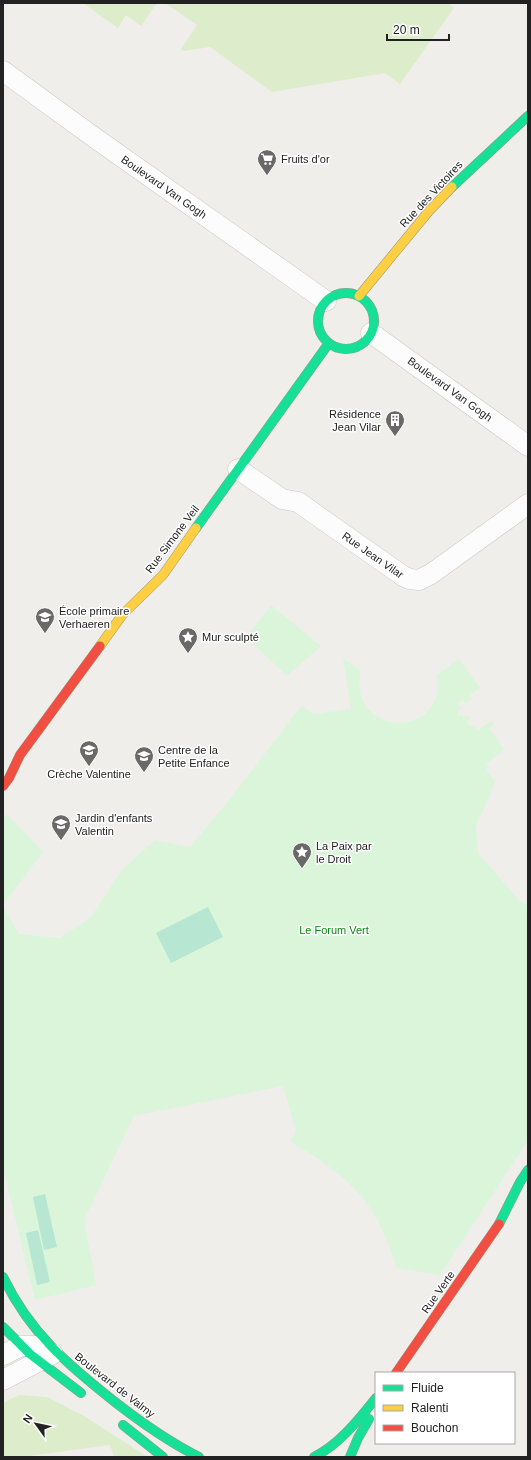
<svg xmlns="http://www.w3.org/2000/svg" width="531" height="1460" font-family="Arial,sans-serif">
<style>
.grass{fill:#ddeccb}
.park{fill:#daf5da}
.pitch{fill:#b7e6d2}
.lines{fill:none;stroke-linecap:round;stroke-linejoin:round}
.street-casing{stroke:#c9c8c7;stroke-width:21}
.fast-casing{stroke:#999a82;stroke-width:10}
.slow-casing{stroke:#999a82;stroke-width:10}
.jam-casing{stroke:#999a82;stroke-width:10}
.street{stroke:#fdfcfc;stroke-width:20}
.fast{stroke:#16e098;stroke-width:9}
.slow{stroke:#ffcf43;stroke-width:9}
.jam{stroke:#f24e42;stroke-width:9}
.labels{text-anchor:middle;dominant-baseline:central;stroke-width:3;stroke-linejoin:round;paint-order:stroke}
.poi-label{font-size:11px;fill:#222;stroke:#fff;text-anchor:start}
.street-label{font-size:11px;fill:#222;stroke:#fff}
.park-label{font-size:11px;fill:#0c8416;stroke:#fff}
</style>
<rect width="100%" height="100%" fill="#f0eeeb"/>
<path class="grass" d="M 83,3 L 157,3 L 141,26 L 126,15 L 118,28 Z
M 165,3 L 448,3 L 454,8 L 400,84 L 385,73 L 272,92 L 210,47 L 184,51 L 181,49 L 197,25 Z
M 19,1395 L 47,1397 L 84,1416 L 148,1457 L 114,1457 L 110,1445 L 21,1457 L 3,1457 L 3,1403 Z"/>
<path class="park" d="M 271,605 L 321,646 L 287,676 L 246,637 Z
M 343,658 L 361,671 C 347,727 424,742 437,694 C 438,688 438,681 437,675 L 459,659 L 480,688 L 470,695 L 472,699 L 466,703 L 463,700 L 458,704 L 461,708 L 458,710 L 459,712 L 457,713 L 459,716 L 461,715 L 464,718 L 468,715 L 470,718 L 467,721 L 468,726 L 470,725 L 471,727 L 474,725 L 478,730 L 491,721 L 494,725 L 489,728 L 504,750 L 486,764 L 489,767 L 486,770 L 495,781 L 489,798 L 476,825 L 478,853 L 519,900 L 528,906 L 528,1140 L 440,1275 L 397,1268 C 390,1249 383,1229 372,1211 C 353,1181 321,1159 290,1142 L 296,1131 L 283,1086 L 134,1116 L 84,1220 L 96,1285 L 35,1300 L 3,1168 L 3,907 L 19,934 L 60,938 L 91,917 L 122,870 L 155,840 L 190,847 L 231,798 L 301,706 L 314,714 L 351,709 Z
M 7,814 L 43,852 L 3,905 L 3,820 Z"/>
<path class="pitch" d="M 208,907 L 223,937 L 171,963 L 156,933 Z
M 45,1194 L 57,1247 L 44,1250 L 33,1197 Z
M 38,1230 L 50,1282 L 37,1285 L 26,1233 Z"/>
<g class="lines">
<defs>
<path id="street" d="M 3,71 L 95,138 L 326,301
M 371,333 L 528,446
M 238,469 L 282,499 L 298,502 L 403,576 L 410,579 L 419,580 L 431,574 L 528,504
M 3,1355 L 21,1346 L 35,1346
M 3,1380 L 53,1354"/>
<path id="fast" d="M 452,187 L 528,116
M318 321a28 28 0 1 1 56 0a28 28 0 1 1-56 0Z
M 196,528 L 329,343
M 499,1224 L 520,1182 L 528,1170
M 3,1277 C 30,1333 67,1364 115,1402 C 142,1423 169,1442 199,1457
M 3,1327 L 30,1354 L 81,1393
M 123,1425 L 163,1457
M 314,1457 C 340,1444 358,1420 376,1398
M 350,1457 L 358,1438 L 369,1419"/>
<path id="slow" d="M 359,296 L 429,211 L 452,187
M 100,646 L 123,614 L 163,575 L 196,528"/>
<path id="jam" d="M 3,786 L 9,778 L 20,755 L 100,646
M 396,1373 L 499,1224"/>
</defs>
<use href="#street" class="street-casing"/>
<use href="#fast" class="fast-casing"/>
<use href="#slow" class="slow-casing"/>
<use href="#jam" class="jam-casing"/>
<use href="#street" class="street"/>
<use href="#fast" class="fast"/>
<use href="#slow" class="slow"/>
<use href="#jam" class="jam"/>
</g>
<defs>
<symbol id="supermarket-pin" viewBox="-11 -11 22 30"><path d="M0 17L-7.5 6A9.5 9.5 0 1 1 7.5 6Z" fill="#6a6968" stroke="#fff"/><path d="M-6-5.5h2.5l.6 2H6L4.5 2H-2.5L-4.4-4H-6ZM-1.5 3.2a1.3 1.3 0 1 0 .1 0ZM3 3.2a1.3 1.3 0 1 0 .1 0Z" fill="#fff"/></symbol>
<symbol id="building-pin" viewBox="-11 -11 22 30"><path d="M0 17L-7.5 6A9.5 9.5 0 1 1 7.5 6Z" fill="#6a6968" stroke="#fff"/><path d="M-4-6H4V6H1V3H-1V6H-4ZM-2.5-4.3h1.7v1.8h-1.7ZM.8-4.3h1.7v1.8H.8ZM-2.5-1h1.7V.8h-1.7ZM.8-1h1.7V.8H.8Z" fill="#fff"/></symbol>
<symbol id="school-pin" viewBox="-11 -11 22 30"><path d="M0 17L-7.5 6A9.5 9.5 0 1 1 7.5 6Z" fill="#6a6968" stroke="#fff"/><path d="M0-5L7-2L0 1L-7-2ZM-4 1L0 2.5L4 1V4Q0 6-4 4Z" fill="#fff"/></symbol>
<symbol id="sight-pin" viewBox="-11 -11 22 30"><path d="M0 17L-7.5 6A9.5 9.5 0 1 1 7.5 6Z" fill="#6a6968" stroke="#fff"/><path d="M0-6L1.8-2.2L6-1.7L2.9 1.2L3.7 5.4L0 3.3L-3.7 5.4L-2.9 1.2L-6-1.7L-1.8-2.2Z" fill="#fff"/></symbol>
</defs>
<g fill-rule="evenodd">
<use href="#supermarket-pin" x="256" y="148" width="22" height="30"/>
<use href="#building-pin" x="384" y="409" width="22" height="30"/>
<use href="#school-pin" x="34" y="606" width="22" height="30"/>
<use href="#sight-pin" x="177" y="626" width="22" height="30"/>
<use href="#school-pin" x="78" y="739" width="22" height="30"/>
<use href="#school-pin" x="133" y="745" width="22" height="30"/>
<use href="#school-pin" x="50" y="813" width="22" height="30"/>
<use href="#sight-pin" x="291" y="841" width="22" height="30"/>
</g>
<g class="labels">
<g class="poi-label">
<text x="281" y="159">Fruits d'or</text>
<text x="381" y="414" text-anchor="end">Résidence<tspan x="381" dy="13">Jean Vilar</tspan></text>
<text x="59" y="611">École primaire<tspan x="59" dy="13">Verhaeren</tspan></text>
<text x="202" y="637">Mur sculpté</text>
<text x="158" y="750">Centre de la<tspan x="158" dy="13">Petite Enfance</tspan></text>
<text x="89" y="774" text-anchor="middle">Crèche Valentine</text>
<text x="75" y="818">Jardin d'enfants<tspan x="75" dy="13">Valentin</tspan></text>
<text x="316" y="846">La Paix par<tspan x="316" dy="13">le Droit</tspan></text>
</g>
<g class="street-label">
<text transform="translate(164 187) rotate(35)">Boulevard Van Gogh</text>
<text transform="translate(431 194) rotate(-47)">Rue des Victoires</text>
<text transform="translate(450 389) rotate(36)">Boulevard Van Gogh</text>
<text transform="translate(172 539) rotate(-53)">Rue Simone Veil</text>
<text transform="translate(373 555) rotate(35)">Rue Jean Vilar</text>
<text transform="translate(438 1292) rotate(-55)">Rue Verte</text>
<text transform="translate(115 1385) rotate(38)">Boulevard de Valmy</text>
</g>
<g class="park-label">
<text x="334" y="930">Le Forum Vert</text>
</g>
</g>
<rect width="531" height="1460" fill="none" stroke="#222222" stroke-width="8"/>
<rect x="375" y="1372" width="140" height="72" fill="#ffffff" stroke="#a7a7a7"/>
<rect x="383" y="1385" width="20" height="6" fill="#16e098" stroke="#a7a7a7"/>
<text x="411" y="1392" font-size="12" fill="#222222">Fluide</text>
<rect x="383" y="1405" width="20" height="6" fill="#ffcf43" stroke="#a7a7a7"/>
<text x="411" y="1412" font-size="12" fill="#222222">Ralenti</text>
<rect x="383" y="1425" width="20" height="6" fill="#f24e42" stroke="#a7a7a7"/>
<text x="411" y="1432" font-size="12" fill="#222222">Bouchon</text>
<g transform="translate(36 1424) rotate(303)" stroke="#ffffff" stroke-width="3" paint-order="stroke">
<path d="M0-3L7 15L0 10L-7 15Z" fill="#222222"/>
<text y="-6" font-size="11" font-weight="bold" text-anchor="middle" fill="#222222">N</text>
</g>
<path d="M387 34v6h62v-6" fill="none" stroke="#222222" stroke-width="2"/>
<text x="393" y="34" font-size="12" fill="#222222" stroke="#ffffff" stroke-width="3" paint-order="stroke">20 m</text>
</svg>
